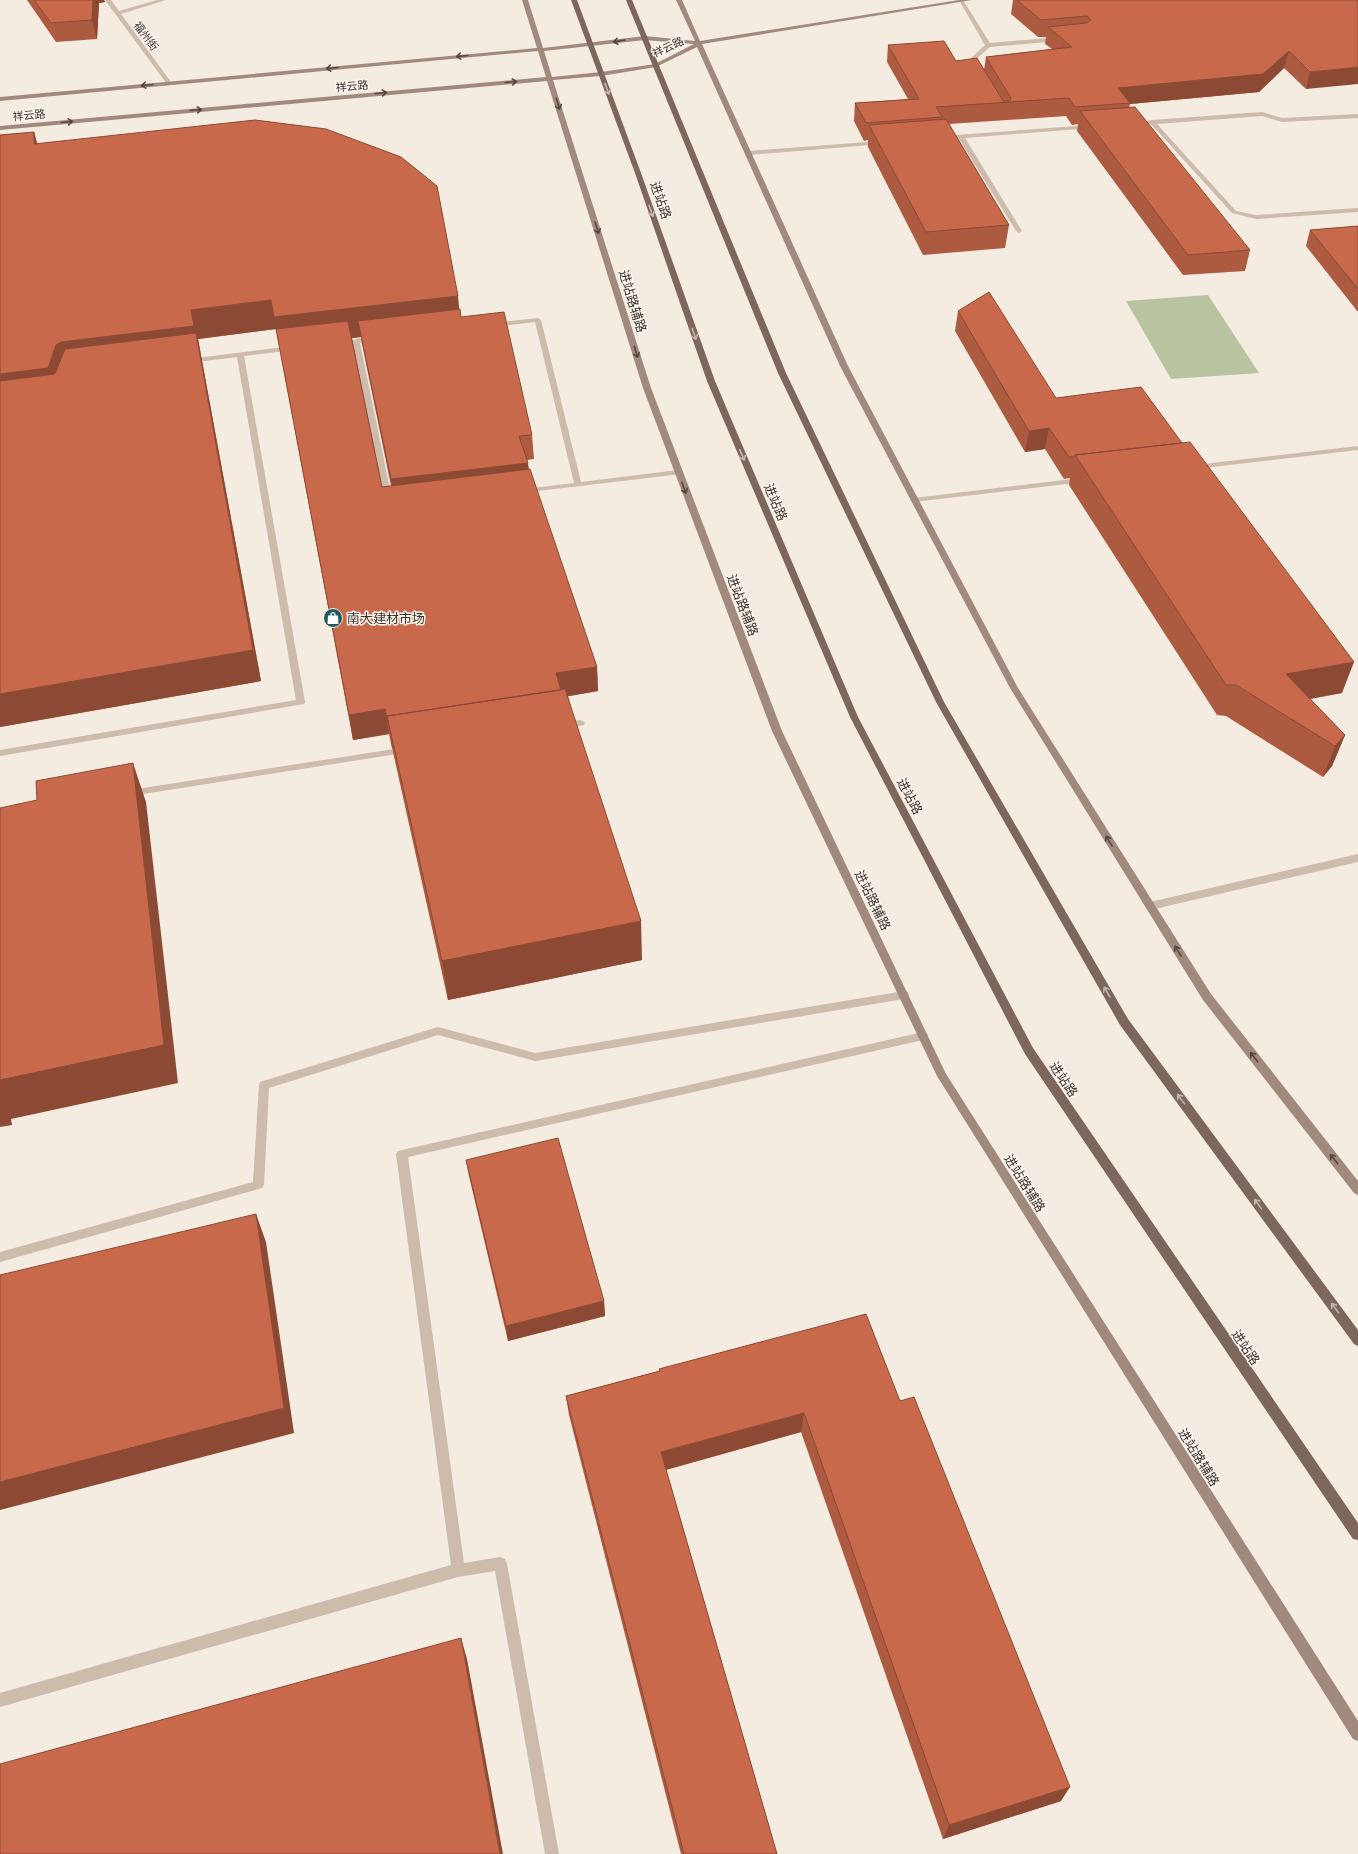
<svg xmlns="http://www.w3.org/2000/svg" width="1358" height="1854" font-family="Quicksand,'Noto Sans SC',sans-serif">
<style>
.green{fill:#b8c4a0}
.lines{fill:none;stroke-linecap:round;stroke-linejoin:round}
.lane{fill:#cdbbac;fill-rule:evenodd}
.street{fill:#cdbbac;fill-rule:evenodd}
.secondary{fill:#a18a7d;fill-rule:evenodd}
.primary{fill:#7d675c;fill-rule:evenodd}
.wall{fill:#ac5a40;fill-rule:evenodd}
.shaded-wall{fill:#8c4a34}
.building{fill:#c8694b;stroke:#8c4a34}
.oneway{stroke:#544640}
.oneway2{stroke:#c2b5ac}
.labels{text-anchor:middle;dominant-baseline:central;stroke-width:3;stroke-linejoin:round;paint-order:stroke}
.far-street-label{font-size:11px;fill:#3b302b;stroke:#fbf5ee}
.street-label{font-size:13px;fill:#3b302b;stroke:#fbf5ee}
.poi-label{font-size:13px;fill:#3b302b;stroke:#fbf5ee;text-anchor:start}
</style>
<rect width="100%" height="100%" fill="#f4ebe1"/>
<path class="green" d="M 1208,295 L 1259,373 L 1171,379 L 1126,301 Z"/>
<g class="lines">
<path class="lane" d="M 959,0 L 963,0 L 990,43 L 1060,37 L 1063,39 L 1060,41 L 990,47 L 974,61 L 979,69 L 974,70 L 968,61 L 985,45 Z
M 1262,112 L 1282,118 L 1358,114 L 1358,118 L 1282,122 L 1262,116 L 1157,124 L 1236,211 L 1256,215 L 1358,208 L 1358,212 L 1256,219 L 1232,213 L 1151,124 L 1134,126 L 1131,124 L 1152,120 Z
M 1090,125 L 1092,126 L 1092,128 L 965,138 L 1022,231 L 1019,233 L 1016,231 L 959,139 L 943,140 L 940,138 L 943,136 Z
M 881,141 L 883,142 L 883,144 L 749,155 L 746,153 L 749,151 Z
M 538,318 L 541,320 L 581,482 L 678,470 L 682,472 L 681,474 L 521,493 L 521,489 L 524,489 L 574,483 L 535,322 L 493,327 L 490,325 L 493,323 Z
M 374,337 L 376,338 L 376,340 L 360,343 L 392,499 L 388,501 L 384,499 L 352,341 L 356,339 Z
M 292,346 L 295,346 L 295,350 L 244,356 L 305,702 L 304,704 L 0,756 L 0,750 L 296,700 L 237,357 L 189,363 L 185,361 L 189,359 Z
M 1358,446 L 1358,450 L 1195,469 L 1191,467 L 1195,465 Z
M 1081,478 L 1084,478 L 1084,482 L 914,502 L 910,500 L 914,498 Z
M 923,1032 L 927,1033 L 928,1036 L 927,1039 L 923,1040 L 408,1157 L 464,1563 L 500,1557 L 505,1559 L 507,1564 L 559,1854 L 545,1854 L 495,1571 L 458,1577 L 0,1707 L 0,1693 L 451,1565 L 396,1154 L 398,1151 Z"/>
<path class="street" d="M 105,0 L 111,0 L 119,11 L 157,0 L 166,0 L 121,14 L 171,82 L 171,84 L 167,84 Z
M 581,720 L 585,723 L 584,725 L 563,729 L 559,726 L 563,723 Z
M 407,747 L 412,750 L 410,752 L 130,796 L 125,793 L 130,790 Z
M 1358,854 L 1358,862 L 1150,910 L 1145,906 L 1150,902 Z
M 904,991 L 908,992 L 909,995 L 908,998 L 904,999 L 535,1061 L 438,1035 L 269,1088 L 264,1185 L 262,1188 L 0,1262 L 0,1252 L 253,1182 L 259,1085 L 260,1082 L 438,1027 L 535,1053 Z"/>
<path class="secondary" d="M 522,0 L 528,0 L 543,48 L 645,36 L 695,41 L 676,0 L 682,0 L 700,41 L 959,0 L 972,0 L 702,44 L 848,366 L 1018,688 L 1211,994 L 1358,1181 L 1358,1195 L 1354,1193 L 1203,1000 L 1010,688 L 840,366 L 697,47 L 656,67 L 601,76 L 553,80 L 651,388 L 782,731 L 946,1074 L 1358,1721 L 1358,1741 L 1353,1739 L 937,1076 L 772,731 L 643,388 L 547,81 L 0,130 L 0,126 L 546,77 L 538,51 L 0,101 L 0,97 L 537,48 ZM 645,40 L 694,44 L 655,64 L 601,72 L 552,77 L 544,51 Z"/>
<path class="primary" d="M 571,0 L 577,0 L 641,173 L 715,381 L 858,717 L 1033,1048 L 1358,1523 L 1358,1540 L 1353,1539 L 1025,1054 L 850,717 L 707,381 L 635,173 Z
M 626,0 L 632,0 L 786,373 L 944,702 L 1128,1019 L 1358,1330 L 1358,1346 L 1354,1344 L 1120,1025 L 936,702 L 778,373 Z"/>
</g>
<path class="wall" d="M 27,0 L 104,0 L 105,2 L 99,3 L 97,39 L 56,42 Z
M 1013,0 L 1358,0 L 1306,89 L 1284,68 L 1259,92 L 1130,104 L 1129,108 L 1250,250 L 1245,271 L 1183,275 L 1077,131 L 1078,124 L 1072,125 L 1066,116 L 949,124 L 1009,225 L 1005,248 L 923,255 L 868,147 L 868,140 L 864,141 L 854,121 L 855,103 L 908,99 L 887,62 L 888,45 L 956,61 L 984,70 L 986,57 L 1052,49 L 1045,44 L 1046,37 L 1038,37 L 1011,14 Z
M 34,132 L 37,143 L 459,309 L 461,317 L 532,435 L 534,459 L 527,460 L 529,470 L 597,667 L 598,691 L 568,696 L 642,960 L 448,1000 L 389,734 L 353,740 L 276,329 L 198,339 L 261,681 L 0,727 L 0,135 ZM 361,337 L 362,344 L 391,486 L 382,487 L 352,338 Z
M 1358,226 L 1358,312 L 1306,246 L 1310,230 Z
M 958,311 L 1056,398 L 1342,693 L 1310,699 L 1345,735 L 1332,766 L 1323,777 L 1226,716 L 1217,715 L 1069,485 L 1070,478 L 1064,479 L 1045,449 L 1025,452 L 955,331 Z
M 466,1160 L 604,1301 L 605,1316 L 508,1341 L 469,1176 Z
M 659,1369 L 900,1401 L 1061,1801 L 943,1839 L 801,1432 L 666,1470 L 777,1854 L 681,1854 L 569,1415 L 566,1396 L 659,1371 Z"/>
<path class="shaded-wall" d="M 93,0 L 104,0 L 105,2 L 99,3 L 97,39 L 92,20 Z
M 1289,51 L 1284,68 L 1259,92 L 1130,104 L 1130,103 L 1118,88 Z
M 1358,67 L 1358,84 L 1306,89 L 1310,72 Z
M 34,132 L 41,159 L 34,144 Z
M 458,296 L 461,326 L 358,321 L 361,337 L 280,347 L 276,329 L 198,339 L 261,681 L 0,727 L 0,374 L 61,342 L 191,310 L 271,300 Z
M 1049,428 L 1045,449 L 1025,452 L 1029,431 Z
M 528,463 L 530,487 L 394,503 L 391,479 Z
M 1354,662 L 1342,693 L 1275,705 L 1286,674 Z
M 597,667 L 598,691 L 564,697 L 556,673 Z
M 385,709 L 389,734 L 353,740 L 349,715 Z
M 388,723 L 393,748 L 392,748 Z
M 1345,735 L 1332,766 L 1323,777 L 1335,746 Z
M 133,763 L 146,802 L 178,1083 L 11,1119 L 12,1125 L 0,1127 L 0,1080 Z
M 641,921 L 642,960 L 448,1000 L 442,961 Z
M 256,1214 L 266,1242 L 294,1433 L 0,1510 L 0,1482 Z
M 604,1301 L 605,1316 L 508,1341 L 506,1326 Z
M 804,1413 L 801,1432 L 661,1471 L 661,1452 Z
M 461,1638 L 467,1659 L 503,1854 L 500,1854 Z
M 1070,1787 L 1061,1801 L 943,1839 L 949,1825 Z"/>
<path class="building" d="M 34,0 L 93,0 L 92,20 L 51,23 Z
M 1017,0 L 1358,0 L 1358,67 L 1310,72 L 1289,51 L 1263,74 L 1118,88 L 1130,103 L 1075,107 L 1069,98 L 936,107 L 942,117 L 866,123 L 855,103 L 919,99 L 888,45 L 944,41 L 956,61 L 977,58 L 1003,101 L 1010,101 L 1011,98 L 986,57 L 1072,47 L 1048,27 L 1087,23 L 1091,20 L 1087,16 L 1041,20 Z
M 1135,107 L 1250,250 L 1188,255 L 1080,111 Z
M 946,119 L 1009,225 L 926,232 L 869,125 Z
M 255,120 L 326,129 L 401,157 L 437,186 L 458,296 L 274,317 L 271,300 L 191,310 L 194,326 L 61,342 L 56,345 L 48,368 L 0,374 L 0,135 L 34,132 L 34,144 Z
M 1358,226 L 1358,289 L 1310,230 Z
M 989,292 L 1056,398 L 1141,387 L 1182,443 L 1075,455 L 1074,457 L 1069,457 L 1049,428 L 1029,431 L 958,311 Z
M 460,309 L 461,317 L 504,312 L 532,435 L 519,436 L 528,463 L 391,479 L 358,321 Z
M 348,321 L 382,487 L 530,469 L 597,667 L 556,673 L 561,690 L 387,716 L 388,723 L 385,709 L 349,715 L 276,329 Z
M 196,333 L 253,650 L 0,694 L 0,381 L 55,374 L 65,349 Z
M 1190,442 L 1354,662 L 1286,674 L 1345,735 L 1335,746 L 1236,685 L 1226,685 L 1075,455 Z
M 565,689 L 641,921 L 442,961 L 387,716 Z
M 133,763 L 164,1045 L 0,1080 L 0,808 L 37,800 L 36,781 Z
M 558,1138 L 604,1301 L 506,1326 L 466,1160 Z
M 256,1214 L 284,1408 L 0,1482 L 0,1275 Z
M 866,1314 L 900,1401 L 914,1397 L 1070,1787 L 949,1825 L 804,1413 L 661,1452 L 777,1854 L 684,1854 L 566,1396 L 660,1371 L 659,1369 Z
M 461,1638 L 500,1854 L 0,1854 L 0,1764 Z"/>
<defs><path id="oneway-shaft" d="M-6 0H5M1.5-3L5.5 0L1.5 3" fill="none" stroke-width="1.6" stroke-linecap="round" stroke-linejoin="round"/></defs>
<g class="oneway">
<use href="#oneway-shaft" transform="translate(619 41) rotate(172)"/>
<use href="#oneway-shaft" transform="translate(462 56) rotate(175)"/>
<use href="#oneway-shaft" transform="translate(332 68) rotate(175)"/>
<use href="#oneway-shaft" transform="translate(511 82) rotate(-5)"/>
<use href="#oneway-shaft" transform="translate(147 85) rotate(175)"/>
<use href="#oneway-shaft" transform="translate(381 93) rotate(-5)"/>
<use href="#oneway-shaft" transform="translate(558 104) rotate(73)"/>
<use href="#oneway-shaft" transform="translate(196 110) rotate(-5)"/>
<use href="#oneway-shaft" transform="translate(67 122) rotate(-5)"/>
<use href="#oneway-shaft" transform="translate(597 228) rotate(73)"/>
<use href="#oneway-shaft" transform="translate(636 352) rotate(73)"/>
<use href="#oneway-shaft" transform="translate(684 488) rotate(69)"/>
<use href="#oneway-shaft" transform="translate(1109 841) rotate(-122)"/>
<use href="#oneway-shaft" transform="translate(1178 951) rotate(-122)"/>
<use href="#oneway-shaft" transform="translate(1254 1057) rotate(-128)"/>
<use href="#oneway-shaft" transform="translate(1334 1159) rotate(-128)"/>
</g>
<g class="oneway2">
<use href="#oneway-shaft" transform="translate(607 89) rotate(70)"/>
<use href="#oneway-shaft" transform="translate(651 211) rotate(71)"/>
<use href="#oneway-shaft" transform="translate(694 334) rotate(71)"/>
<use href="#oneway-shaft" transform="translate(742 455) rotate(67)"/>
<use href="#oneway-shaft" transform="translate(1107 992) rotate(-120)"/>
<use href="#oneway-shaft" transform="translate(1181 1099) rotate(-126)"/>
<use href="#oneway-shaft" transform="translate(1258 1204) rotate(-126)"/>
<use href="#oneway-shaft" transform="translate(1335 1308) rotate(-126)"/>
</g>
<defs>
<symbol id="shop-disc" viewBox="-11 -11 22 22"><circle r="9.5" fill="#1f5a5e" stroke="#fbf5ee"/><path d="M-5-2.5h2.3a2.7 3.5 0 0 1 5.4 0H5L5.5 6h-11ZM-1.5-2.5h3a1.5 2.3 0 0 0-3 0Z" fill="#fff"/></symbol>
</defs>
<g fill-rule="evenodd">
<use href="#shop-disc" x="322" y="607" width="22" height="22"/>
</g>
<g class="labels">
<g class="far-street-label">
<text transform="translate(146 36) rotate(53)">福州街</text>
<text transform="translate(668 47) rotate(-25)">祥云路</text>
<text transform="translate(352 86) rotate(-5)">祥云路</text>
<text transform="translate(29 115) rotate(-5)">祥云路</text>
</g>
<g class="street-label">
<text transform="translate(661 200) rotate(71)">进站路</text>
<text transform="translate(633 301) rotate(73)">进站路辅路</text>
<text transform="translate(776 502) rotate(67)">进站路</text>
<text transform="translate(743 605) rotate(69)">进站路辅路</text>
<text transform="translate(910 796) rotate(62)">进站路</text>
<text transform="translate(873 900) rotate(64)">进站路辅路</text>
<text transform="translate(1064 1079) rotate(56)">进站路</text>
<text transform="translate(1025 1183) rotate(58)">进站路辅路</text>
<text transform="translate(1246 1347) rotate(56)">进站路</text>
<text transform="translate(1199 1457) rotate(58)">进站路辅路</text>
</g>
<g class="poi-label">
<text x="347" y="618">南大建材市场</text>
</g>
</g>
</svg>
